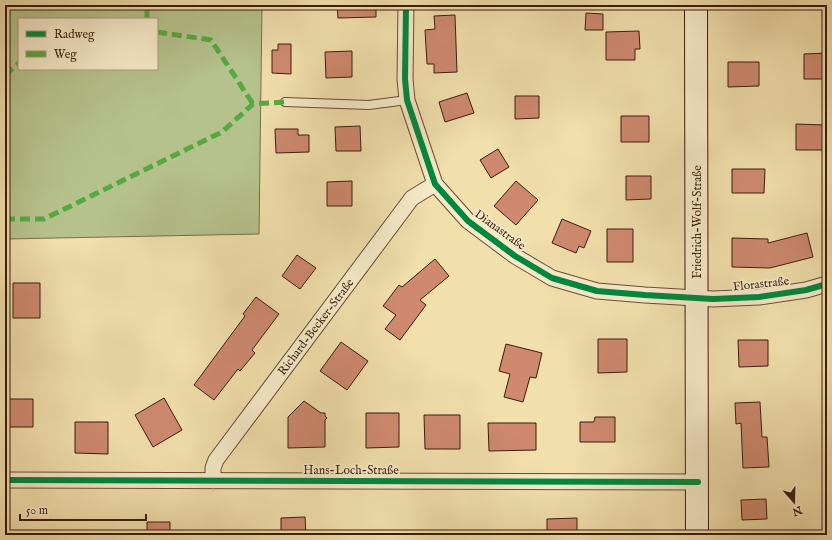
<svg xmlns="http://www.w3.org/2000/svg" width="832" height="540" font-family="'IM FELL English',serif">
<style>
.green{fill:#b6c28c;stroke:#786f4c;fill-rule:evenodd}
.building{fill:#ce896f;stroke:#3a1c0b}
.lines{fill:none;stroke-linecap:round;stroke-linejoin:round}
.lane-casing{stroke:#684d33;stroke-width:10}
.street-casing{stroke:#684d33;stroke-width:17}
.secondary-casing{stroke:#3a1c0b;stroke-width:24}
.lane{stroke:#f6eac9;stroke-width:8}
.street{stroke:#f6eac9;stroke-width:15}
.secondary{stroke:#f6eac9;stroke-width:22}
.quiet{stroke:#55a941;stroke-width:5;stroke-dasharray:10 5;stroke-linecap:butt}
.cycleway-casing{stroke:#f6eac9;stroke-width:8}
.cycleway{stroke:#00873e;stroke-width:6}
.labels{text-anchor:middle;dominant-baseline:central;stroke-width:3.5;stroke-linejoin:round;paint-order:stroke}
.street-label{font-size:12px;fill:#3a1c0b;stroke:#f6eac9}
</style>
<rect width="100%" height="100%" fill="#f1dfac"/>
<filter id="stains"><feTurbulence type="fractalNoise" baseFrequency=".005" numOctaves="4"/><feColorMatrix values="0 0 0 0 .2 0 0 0 0 .09 0 0 0 0 .02 0 0 0 .5 -.17"/></filter>
<radialGradient id="worn" r=".72"><stop offset=".6" stop-color="#630" stop-opacity="0"/><stop offset="1" stop-color="#630" stop-opacity=".3"/></radialGradient>
<path class="green" d="M 5,5 L 262,5 L 259,234 L 5,239 ZM 19,19 L 157,19 L 157,69 L 19,69 Z"/>
<path class="building" d="M 337,5 L 376,5 L 376,17 L 338,18 Z
M 586,13 L 603,14 L 603,30 L 585,30 Z
M 455,15 L 457,72 L 434,73 L 434,64 L 427,64 L 425,30 L 435,29 L 434,16 Z
M 639,31 L 640,49 L 635,49 L 635,60 L 606,60 L 606,32 Z
M 278,44 L 291,44 L 291,74 L 272,73 L 272,50 L 278,50 Z
M 352,51 L 352,77 L 326,78 L 325,52 Z
M 827,53 L 827,79 L 804,79 L 804,54 Z
M 728,62 L 759,62 L 759,86 L 728,87 Z
M 467,93 L 474,113 L 445,122 L 439,102 Z
M 515,96 L 539,96 L 539,118 L 515,119 Z
M 621,116 L 649,116 L 649,142 L 621,142 Z
M 796,124 L 825,125 L 824,150 L 796,150 Z
M 360,126 L 361,151 L 336,151 L 335,127 Z
M 275,129 L 298,129 L 298,135 L 309,135 L 309,152 L 276,153 Z
M 498,149 L 509,167 L 491,178 L 480,160 Z
M 732,169 L 765,169 L 764,193 L 732,193 Z
M 626,176 L 651,176 L 651,199 L 626,200 Z
M 352,181 L 352,206 L 327,206 L 327,182 Z
M 516,181 L 538,200 L 516,225 L 494,206 Z
M 562,219 L 591,231 L 584,248 L 579,246 L 576,253 L 552,243 Z
M 607,229 L 633,229 L 633,262 L 607,262 Z
M 807,233 L 813,257 L 770,268 L 732,267 L 732,238 L 768,239 L 768,243 Z
M 297,255 L 316,268 L 300,289 L 282,276 Z
M 435,259 L 449,276 L 420,300 L 426,305 L 400,340 L 385,329 L 396,315 L 383,306 L 399,285 L 402,287 Z
M 13,283 L 40,283 L 40,318 L 13,318 Z
M 256,297 L 279,314 L 252,350 L 255,353 L 240,371 L 238,369 L 214,400 L 194,385 L 245,316 L 243,314 Z
M 598,339 L 627,339 L 627,372 L 598,373 Z
M 738,340 L 768,340 L 768,366 L 739,367 Z
M 341,342 L 368,361 L 347,390 L 320,371 Z
M 506,344 L 542,353 L 536,378 L 530,377 L 523,402 L 504,397 L 510,374 L 499,371 Z
M 164,398 L 182,430 L 153,447 L 135,415 Z
M 5,399 L 33,399 L 33,427 L 5,427 Z
M 304,401 L 321,413 L 325,413 L 325,416 L 327,418 L 325,420 L 325,447 L 288,448 L 288,417 Z
M 760,402 L 762,437 L 767,437 L 769,467 L 743,468 L 741,423 L 736,424 L 735,403 Z
M 366,413 L 399,413 L 399,447 L 366,448 Z
M 424,415 L 460,415 L 460,449 L 425,449 Z
M 595,417 L 615,417 L 615,442 L 580,442 L 580,422 L 594,422 Z
M 75,422 L 108,422 L 108,454 L 75,453 Z
M 488,423 L 536,423 L 536,450 L 489,451 Z
M 766,499 L 767,519 L 742,520 L 741,500 Z
M 305,517 L 306,535 L 281,535 L 281,518 Z
M 577,518 L 577,535 L 547,535 L 547,519 Z
M 147,522 L 170,522 L 170,535 L 147,535 Z"/>
<g class="lines">
<defs>
<path id="lane" d="M 285,102 L 369,105 L 407,100"/>
<path id="street" d="M 406,5 L 405,79 L 407,100 L 435,184 L 468,221 L 515,256 L 552,278 L 597,291 L 645,295 L 713,299 L 759,297 L 806,290 L 827,284
M 5,480 L 698,482
M 213,481 L 213,468 L 216,460 L 412,198 L 435,184"/>
<path id="secondary" d="M 696,5 L 697,535"/>
</defs>
<use href="#lane" class="lane-casing"/>
<use href="#street" class="street-casing"/>
<use href="#secondary" class="secondary-casing"/>
<use href="#lane" class="lane"/>
<use href="#street" class="street"/>
<use href="#secondary" class="secondary"/>
<path class="quiet" d="M 147,19 L 147,5
M 157,32 L 211,40 L 253,104
M 5,75 L 19,63
M 5,219 L 44,219 L 222,132 L 253,104 L 285,102"/>
<defs>
<path id="cycleway" d="M 406,5 L 405,79 L 407,100 L 435,184 L 468,221 L 515,256 L 552,278 L 597,291 L 645,295 L 713,299 L 759,297 L 806,290 L 827,284
M 5,480 L 698,482"/>
</defs>
<use href="#cycleway" class="cycleway-casing"/>
<use href="#cycleway" class="cycleway"/>
</g>
<g class="labels">
<g class="street-label">
<text transform="translate(697 222) rotate(-90)">Friedrich-Wolf-Straße</text>
<text transform="translate(500 230) rotate(36)">Dianastraße</text>
<text transform="translate(761 284) rotate(-6)">Florastraße</text>
<text transform="translate(316 327) rotate(-53)">Richard-Becker-Straße</text>
<text x="351" y="470">Hans-Loch-Straße</text>
</g>
</g>
<rect width="832" height="540" fill="none" stroke="#f1dfac" stroke-width="20"/>
<rect x="6" y="6" width="820" height="528" fill="none" stroke="#3a1c0b" stroke-width="2"/>
<rect x="10" y="10" width="812" height="520" fill="none" stroke="#3a1c0b"/>
<rect x="18" y="18" width="140" height="52" fill="#f6eac9" stroke="#ab987d"/>
<rect x="26" y="31" width="20" height="6" fill="#00873e" stroke="#ab987d"/>
<text x="54" y="38" font-size="12" fill="#3a1c0b">Radweg</text>
<rect x="26" y="51" width="20" height="6" fill="#55a941" stroke="#ab987d"/>
<text x="54" y="58" font-size="12" fill="#3a1c0b">Weg</text>
<g transform="translate(794 502) rotate(160)" stroke="#f6eac9" stroke-width="3" paint-order="stroke">
<path d="M0-3L7 15L0 10L-7 15Z" fill="#3a1c0b"/>
<text y="-6" font-size="11" font-weight="bold" text-anchor="middle" fill="#3a1c0b">N</text>
</g>
<path d="M20 514v6h126v-6" fill="none" stroke="#3a1c0b" stroke-width="2"/>
<text x="26" y="514" font-size="12" fill="#3a1c0b" stroke="#f6eac9" stroke-width="3" paint-order="stroke">50 m</text>
<rect width="100%" height="100%" filter="url(#stains)"/>
<rect width="100%" height="100%" fill="url(#worn)"/>
</svg>
